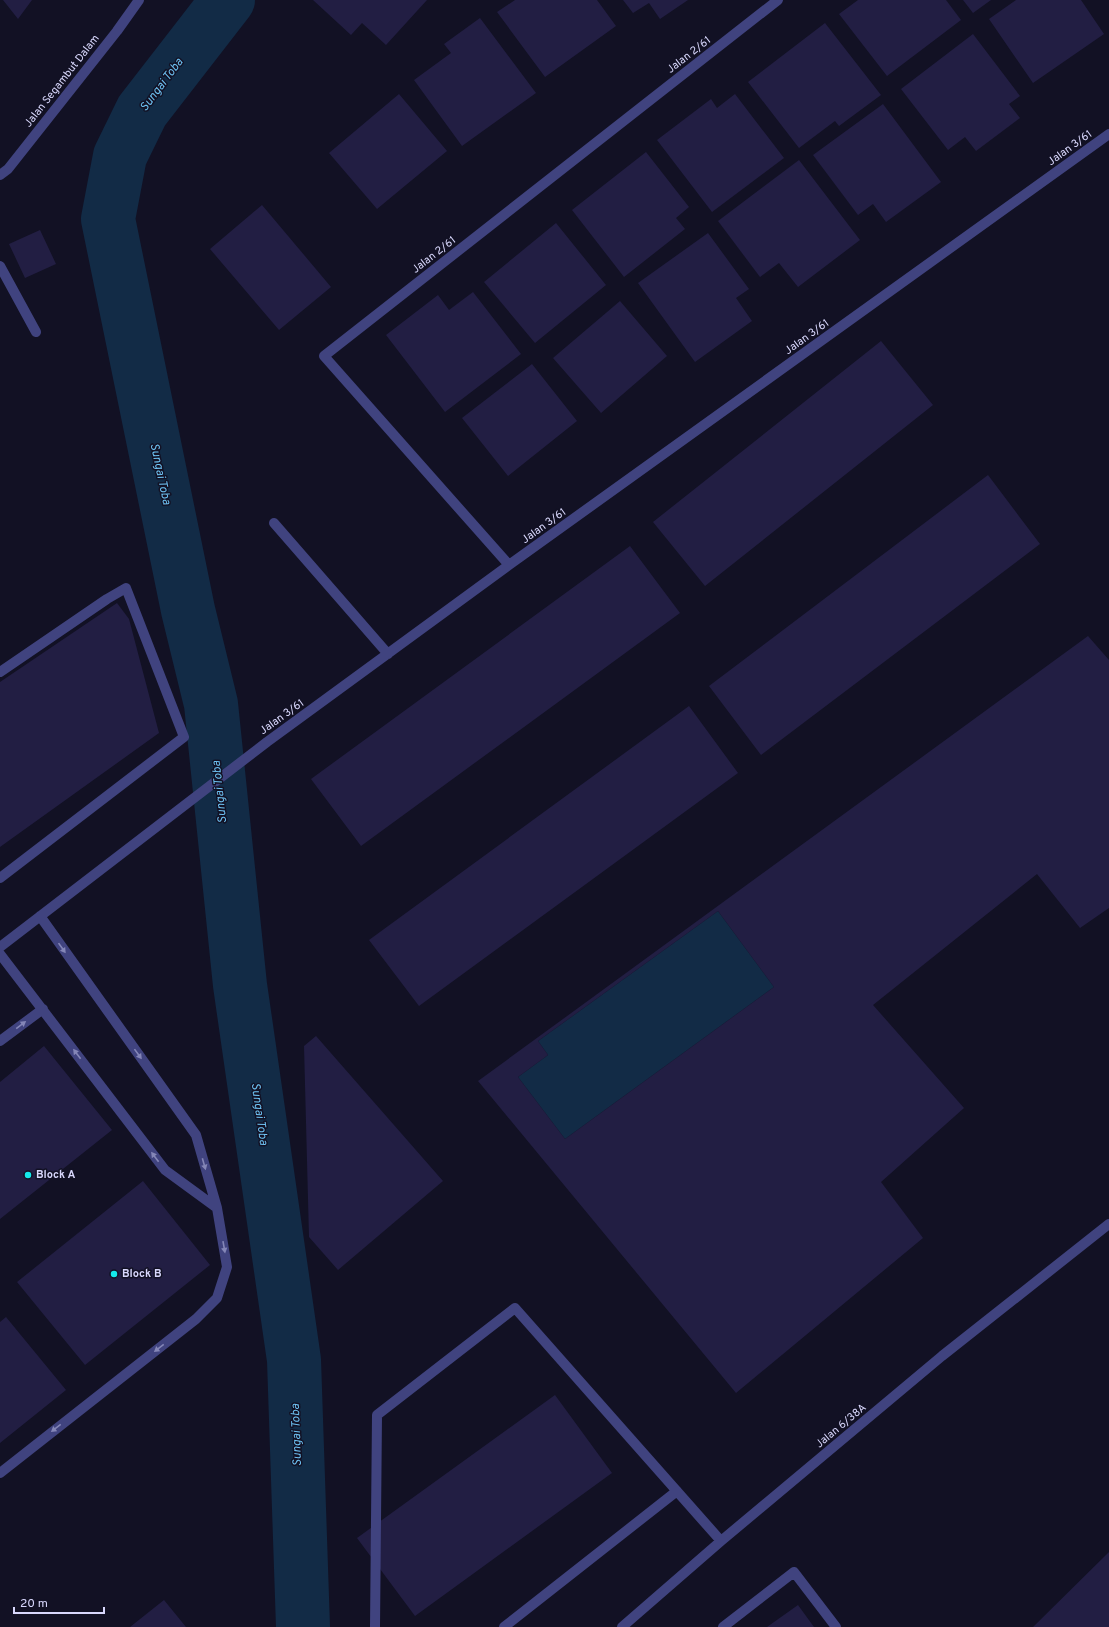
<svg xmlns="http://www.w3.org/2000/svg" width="1109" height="1627" font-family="Overpass,sans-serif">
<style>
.water{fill:#122b46}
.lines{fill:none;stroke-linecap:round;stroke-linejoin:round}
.river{stroke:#122b46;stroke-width:54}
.building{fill:#221e43;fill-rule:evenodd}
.minor{stroke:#40437f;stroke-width:10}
.oneway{fill:#8486b7}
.poi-dot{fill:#14e9eb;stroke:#121124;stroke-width:1.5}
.labels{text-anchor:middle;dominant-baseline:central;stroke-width:3;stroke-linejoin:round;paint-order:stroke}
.street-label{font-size:11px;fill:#d8d7fc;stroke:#121124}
.poi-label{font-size:11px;font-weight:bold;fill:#d8d7fc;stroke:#121124;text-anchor:start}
.water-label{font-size:12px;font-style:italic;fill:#6ec2f3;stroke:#121124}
</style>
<rect width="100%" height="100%" fill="#121124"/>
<path class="water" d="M 718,911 L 774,987 L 565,1139 L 518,1077 L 548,1055 L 538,1041 Z"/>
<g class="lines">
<path class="river" d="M 228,0 L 142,111 L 120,156 L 108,219 L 188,610 L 211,704 L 240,985 L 294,1360 L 303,1627"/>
</g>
<path class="building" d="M 3,0 L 32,0 L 18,19 Z
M 313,0 L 427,0 L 386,45 L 362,23 L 351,35 Z
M 515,0 L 597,0 L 616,26 L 545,77 L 497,12 Z
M 623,0 L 688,0 L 660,19 L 649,3 L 633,13 Z
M 858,0 L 946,0 L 961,20 L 887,76 L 839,14 Z
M 963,0 L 991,0 L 973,13 Z
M 1016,0 L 1081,0 L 1104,34 L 1033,83 L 989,19 Z
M 480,18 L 536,93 L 462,146 L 414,80 L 451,53 L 444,44 Z
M 825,23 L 881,95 L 839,126 L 835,121 L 799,148 L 748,82 Z
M 973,34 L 1020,96 L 1009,104 L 1020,118 L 976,151 L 965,137 L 948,150 L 901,89 Z
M 399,94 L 447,151 L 377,209 L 329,153 Z
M 735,94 L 784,158 L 712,212 L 657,140 L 711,99 L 717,108 Z
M 883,104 L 941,182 L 886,222 L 873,204 L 858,215 L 813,155 Z
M 646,152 L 689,207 L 676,218 L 685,229 L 624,277 L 572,210 Z
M 799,160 L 860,240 L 798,287 L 779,263 L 760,277 L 718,221 Z
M 262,205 L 331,287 L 279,330 L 210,249 Z
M 556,223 L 606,285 L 535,343 L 484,282 Z
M 40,230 L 56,264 L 25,278 L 9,244 Z
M 708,233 L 749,289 L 736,298 L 752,321 L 695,362 L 638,283 Z
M 473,292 L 521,354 L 445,412 L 386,335 L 438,295 L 449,310 Z
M 620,301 L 667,356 L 601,413 L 553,358 Z
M 881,341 L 933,405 L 705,586 L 653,522 Z
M 532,364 L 577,421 L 508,476 L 462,418 Z
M 988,475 L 1040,544 L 761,755 L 709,686 Z
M 630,546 L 680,613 L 361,846 L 311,779 Z
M 117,603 L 129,619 L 159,733 L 0,847 L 0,682 Z
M 1088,636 L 1109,660 L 1109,908 L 1080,928 L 1037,874 L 873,1005 L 964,1108 L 881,1182 L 923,1238 L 736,1393 L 478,1081 ZM 718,911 L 774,987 L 565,1139 L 518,1077 L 548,1055 L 538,1041 Z
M 689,706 L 738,773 L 419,1006 L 369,940 Z
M 316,1036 L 443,1181 L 338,1270 L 309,1237 L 304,1046 Z
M 44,1046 L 112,1130 L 0,1219 L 0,1082 Z
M 143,1181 L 210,1265 L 85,1365 L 17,1282 Z
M 6,1317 L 66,1390 L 0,1443 L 0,1322 Z
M 555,1395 L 612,1473 L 415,1616 L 357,1538 Z
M 1109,1552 L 1109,1627 L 1033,1627 Z
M 164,1600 L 186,1627 L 130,1627 Z
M 798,1605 L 814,1627 L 767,1627 Z"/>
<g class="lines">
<path class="minor" d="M 0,175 L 8,169 L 117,31 L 139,0
M 0,266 L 36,332
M 274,523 L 388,654
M 509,565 L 324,356 L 778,0
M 0,672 L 107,599 L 126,588 L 184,737 L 0,878
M 0,947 L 267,742 L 509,565 L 1109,134
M 0,954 L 165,1170 L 217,1208
M 0,1041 L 43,1009
M 0,1473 L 196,1319 L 217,1298 L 227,1267 L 217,1208 L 196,1135 L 40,916
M 375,1627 L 377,1415 L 515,1308 L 721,1541
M 504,1627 L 677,1491
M 622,1627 L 721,1541 L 942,1356 L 1109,1224
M 723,1627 L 794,1572 L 836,1627"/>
</g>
<defs><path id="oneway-solid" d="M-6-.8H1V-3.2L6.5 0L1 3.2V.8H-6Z"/></defs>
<g class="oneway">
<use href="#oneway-solid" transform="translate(62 948) rotate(55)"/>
<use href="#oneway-solid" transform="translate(21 1025) rotate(-37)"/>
<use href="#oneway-solid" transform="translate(77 1054) rotate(-127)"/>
<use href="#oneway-solid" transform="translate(138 1054) rotate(54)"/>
<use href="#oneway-solid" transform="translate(155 1157) rotate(-127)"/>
<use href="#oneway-solid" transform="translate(204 1164) rotate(74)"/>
<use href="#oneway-solid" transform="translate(224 1247) rotate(80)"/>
<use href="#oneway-solid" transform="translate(159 1348) rotate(142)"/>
<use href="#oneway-solid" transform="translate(56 1428) rotate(142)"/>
</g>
<g class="poi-dot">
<circle cx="28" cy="1175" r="4"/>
<circle cx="114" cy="1274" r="4"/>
</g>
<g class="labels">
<g class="street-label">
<text transform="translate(689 55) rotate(-38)">Jalan 2/61</text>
<text transform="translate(62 81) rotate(-52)">Jalan Segambut Dalam</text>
<text transform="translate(1070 148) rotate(-36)">Jalan 3/61</text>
<text transform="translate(434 255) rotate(-38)">Jalan 2/61</text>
<text transform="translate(807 337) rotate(-36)">Jalan 3/61</text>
<text transform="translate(544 526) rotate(-36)">Jalan 3/61</text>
<text transform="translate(282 717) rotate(-36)">Jalan 3/61</text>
<text transform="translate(841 1426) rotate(-40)">Jalan 6/38A</text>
</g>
<g class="poi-label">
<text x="36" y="1175">Block A</text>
<text x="122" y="1274">Block B</text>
</g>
<g class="water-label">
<text transform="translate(162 85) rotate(-53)">Sungai Toba</text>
<text transform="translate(160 474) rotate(78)">Sungai Toba</text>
<text transform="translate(220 792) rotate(-96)">Sungai Toba</text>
<text transform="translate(259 1114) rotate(82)">Sungai Toba</text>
<text transform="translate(297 1435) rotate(-92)">Sungai Toba</text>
</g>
</g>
<path d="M14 1607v6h90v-6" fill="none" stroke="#d8d7fc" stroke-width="2"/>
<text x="20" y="1607" font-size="12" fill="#d8d7fc" stroke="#121124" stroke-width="3" paint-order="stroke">20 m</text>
</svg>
